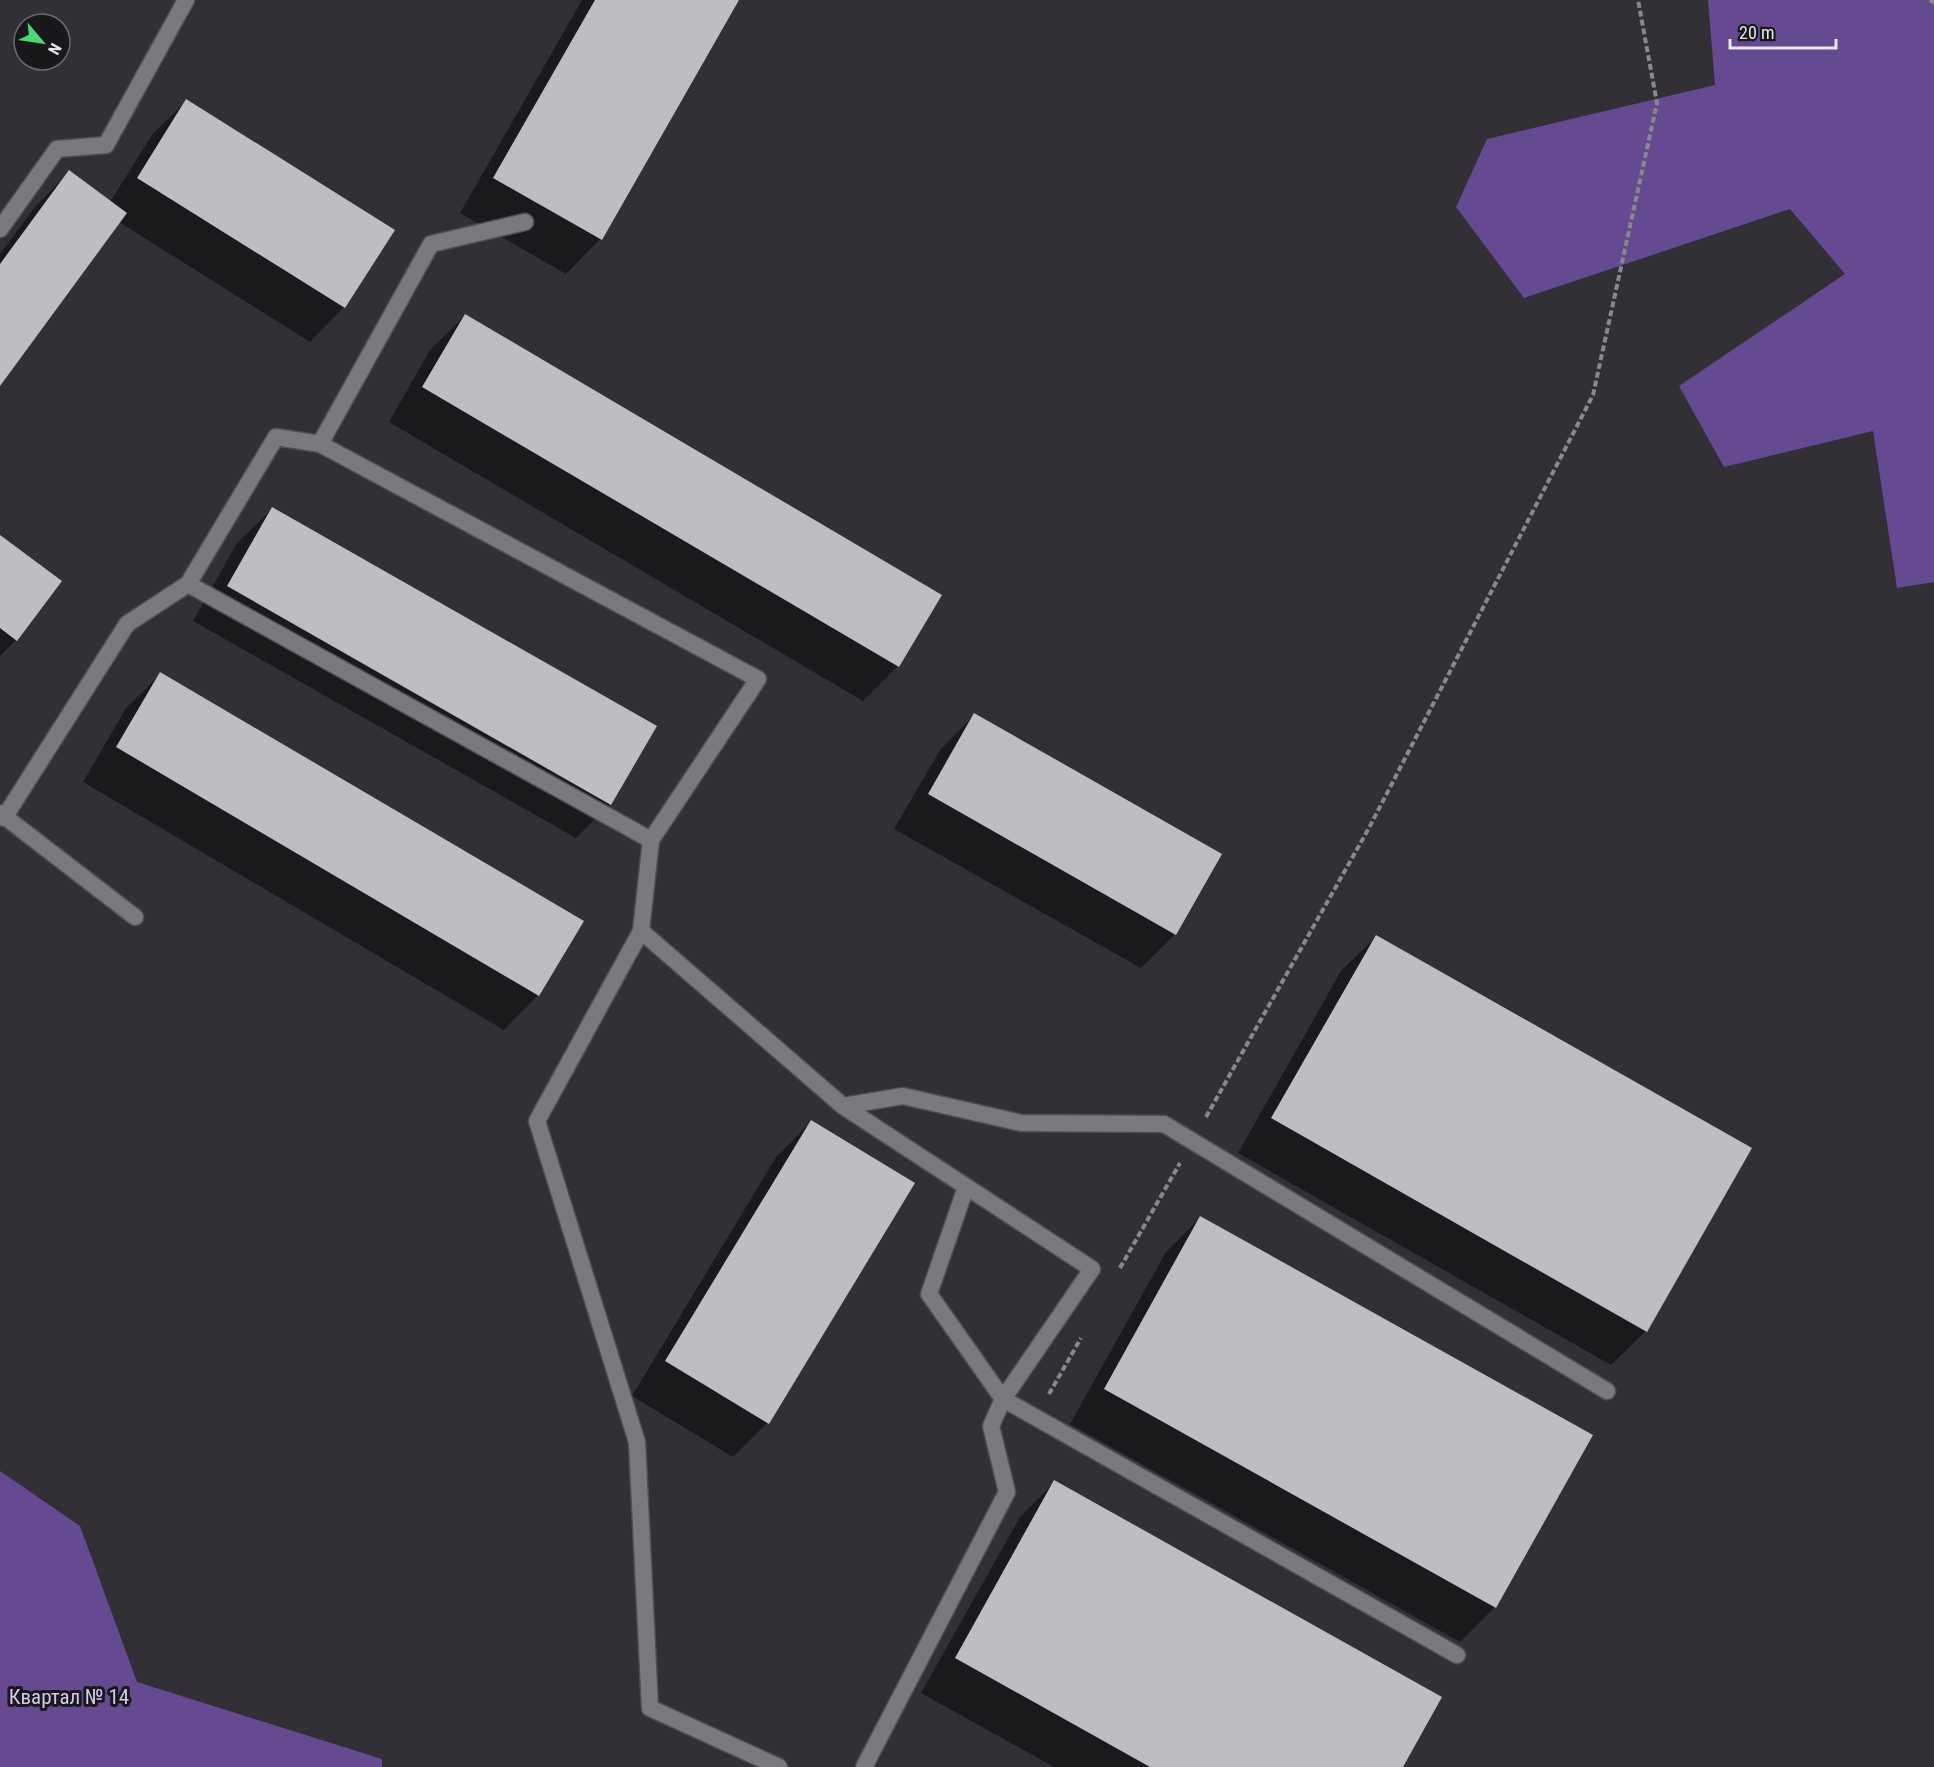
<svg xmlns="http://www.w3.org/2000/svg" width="1934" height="1767" font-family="'Roboto Condensed',sans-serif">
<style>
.forest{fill:#654991}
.shadow{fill:#0007}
.building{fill:#bfbdc4}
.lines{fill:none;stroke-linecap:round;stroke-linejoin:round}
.lane-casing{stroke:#4f4e52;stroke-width:19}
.path{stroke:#89888d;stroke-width:4;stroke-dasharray:6 3;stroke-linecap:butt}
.lane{stroke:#7b7980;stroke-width:16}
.labels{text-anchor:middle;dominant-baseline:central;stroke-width:6;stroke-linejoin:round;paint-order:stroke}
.park-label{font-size:21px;fill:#d6c9f2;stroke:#19191b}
</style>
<rect width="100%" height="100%" fill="#323036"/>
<path class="forest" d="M 1708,0 L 1934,0 L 1934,582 L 1897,588 L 1873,431 L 1724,467 L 1679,386 L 1845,274 L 1790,209 L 1524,298 L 1456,207 L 1487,139 L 1715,85 Z
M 0,1471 L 80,1526 L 137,1682 L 382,1759 L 382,1767 L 0,1767 Z"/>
<path class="shadow" d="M 582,0 L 737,0 L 600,239 L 566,274 L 460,213 Z
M 186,101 L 344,307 L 310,342 L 119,222 L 0,383 L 0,254 L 35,207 L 69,172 L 110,202 L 152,135 Z
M 465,316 L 898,666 L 863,701 L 389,422 L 430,350 Z
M 272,509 L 610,804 L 576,838 L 193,621 L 237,543 Z
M 0,537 L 16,640 L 0,656 Z
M 161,674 L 538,995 L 504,1030 L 83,782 L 126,708 Z
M 974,715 L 1175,934 L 1141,968 L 894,829 L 940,750 Z
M 1376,937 L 1646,1331 L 1611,1365 L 1238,1153 L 1341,971 Z
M 811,1122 L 767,1423 L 733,1457 L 632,1396 L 776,1157 Z
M 1201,1217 L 1495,1607 L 1460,1642 L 1070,1424 L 1166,1252 Z
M 1055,1482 L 1401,1767 L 1054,1767 L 921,1693 L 1020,1517 Z"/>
<path class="building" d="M 595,0 L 739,0 L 602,240 L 493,178 Z
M 186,99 L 395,230 L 345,308 L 137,178 Z
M 69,170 L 127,213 L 0,386 L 0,264 Z
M 465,314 L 942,595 L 899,667 L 422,387 Z
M 272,507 L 657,726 L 611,805 L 227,586 Z
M 0,535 L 62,581 L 17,641 L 0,628 Z
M 160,672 L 584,921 L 539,996 L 116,747 Z
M 974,713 L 1222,854 L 1176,935 L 928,794 Z
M 1376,935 L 1752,1148 L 1647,1332 L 1271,1118 Z
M 811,1120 L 915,1183 L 769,1424 L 665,1361 Z
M 1200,1216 L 1593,1435 L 1496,1608 L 1104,1389 Z
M 1054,1480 L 1442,1697 L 1403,1767 L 1150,1767 L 955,1658 Z"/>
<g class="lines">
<defs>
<path id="lane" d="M 0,229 L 57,149 L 106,145 L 186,0
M 320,444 L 758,679 L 651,840 L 641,931 L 843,1106 L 1092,1269 L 1003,1399 L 991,1426 L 1007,1492 L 864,1767
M 188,584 L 651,840
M 0,813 L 135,917
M 4,818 L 127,624 L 188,584 L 276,437 L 320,444 L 431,244 L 525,222
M 641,931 L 537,1121 L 637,1442 L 650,1708 L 779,1767
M 843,1106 L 903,1096 L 1021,1123 L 1164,1124 L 1607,1391
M 966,1187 L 929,1294 L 1003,1399 L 1457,1655"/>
</defs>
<use href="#lane" class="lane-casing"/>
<path class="path" d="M 1930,0 L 1934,3
M 1206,1117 L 1369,828 L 1593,395 L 1657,103 L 1638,0
M 1120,1268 L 1180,1163
M 1049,1394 L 1081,1338"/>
<use href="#lane" class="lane"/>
</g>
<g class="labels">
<g class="park-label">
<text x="69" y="1697">Квартал № 14</text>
</g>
</g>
<g transform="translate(42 42) rotate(119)"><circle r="28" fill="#19191b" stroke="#6b6b6e" stroke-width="1.5"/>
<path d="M0-4.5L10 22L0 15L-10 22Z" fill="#4dd676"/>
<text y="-9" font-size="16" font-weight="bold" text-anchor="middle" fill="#e7e6ea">N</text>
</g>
<path d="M1730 39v9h106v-9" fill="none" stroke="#e7e6ea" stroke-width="3"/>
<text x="1739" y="39" font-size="18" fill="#e7e6ea" stroke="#19191b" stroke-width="4.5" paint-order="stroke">20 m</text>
</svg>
